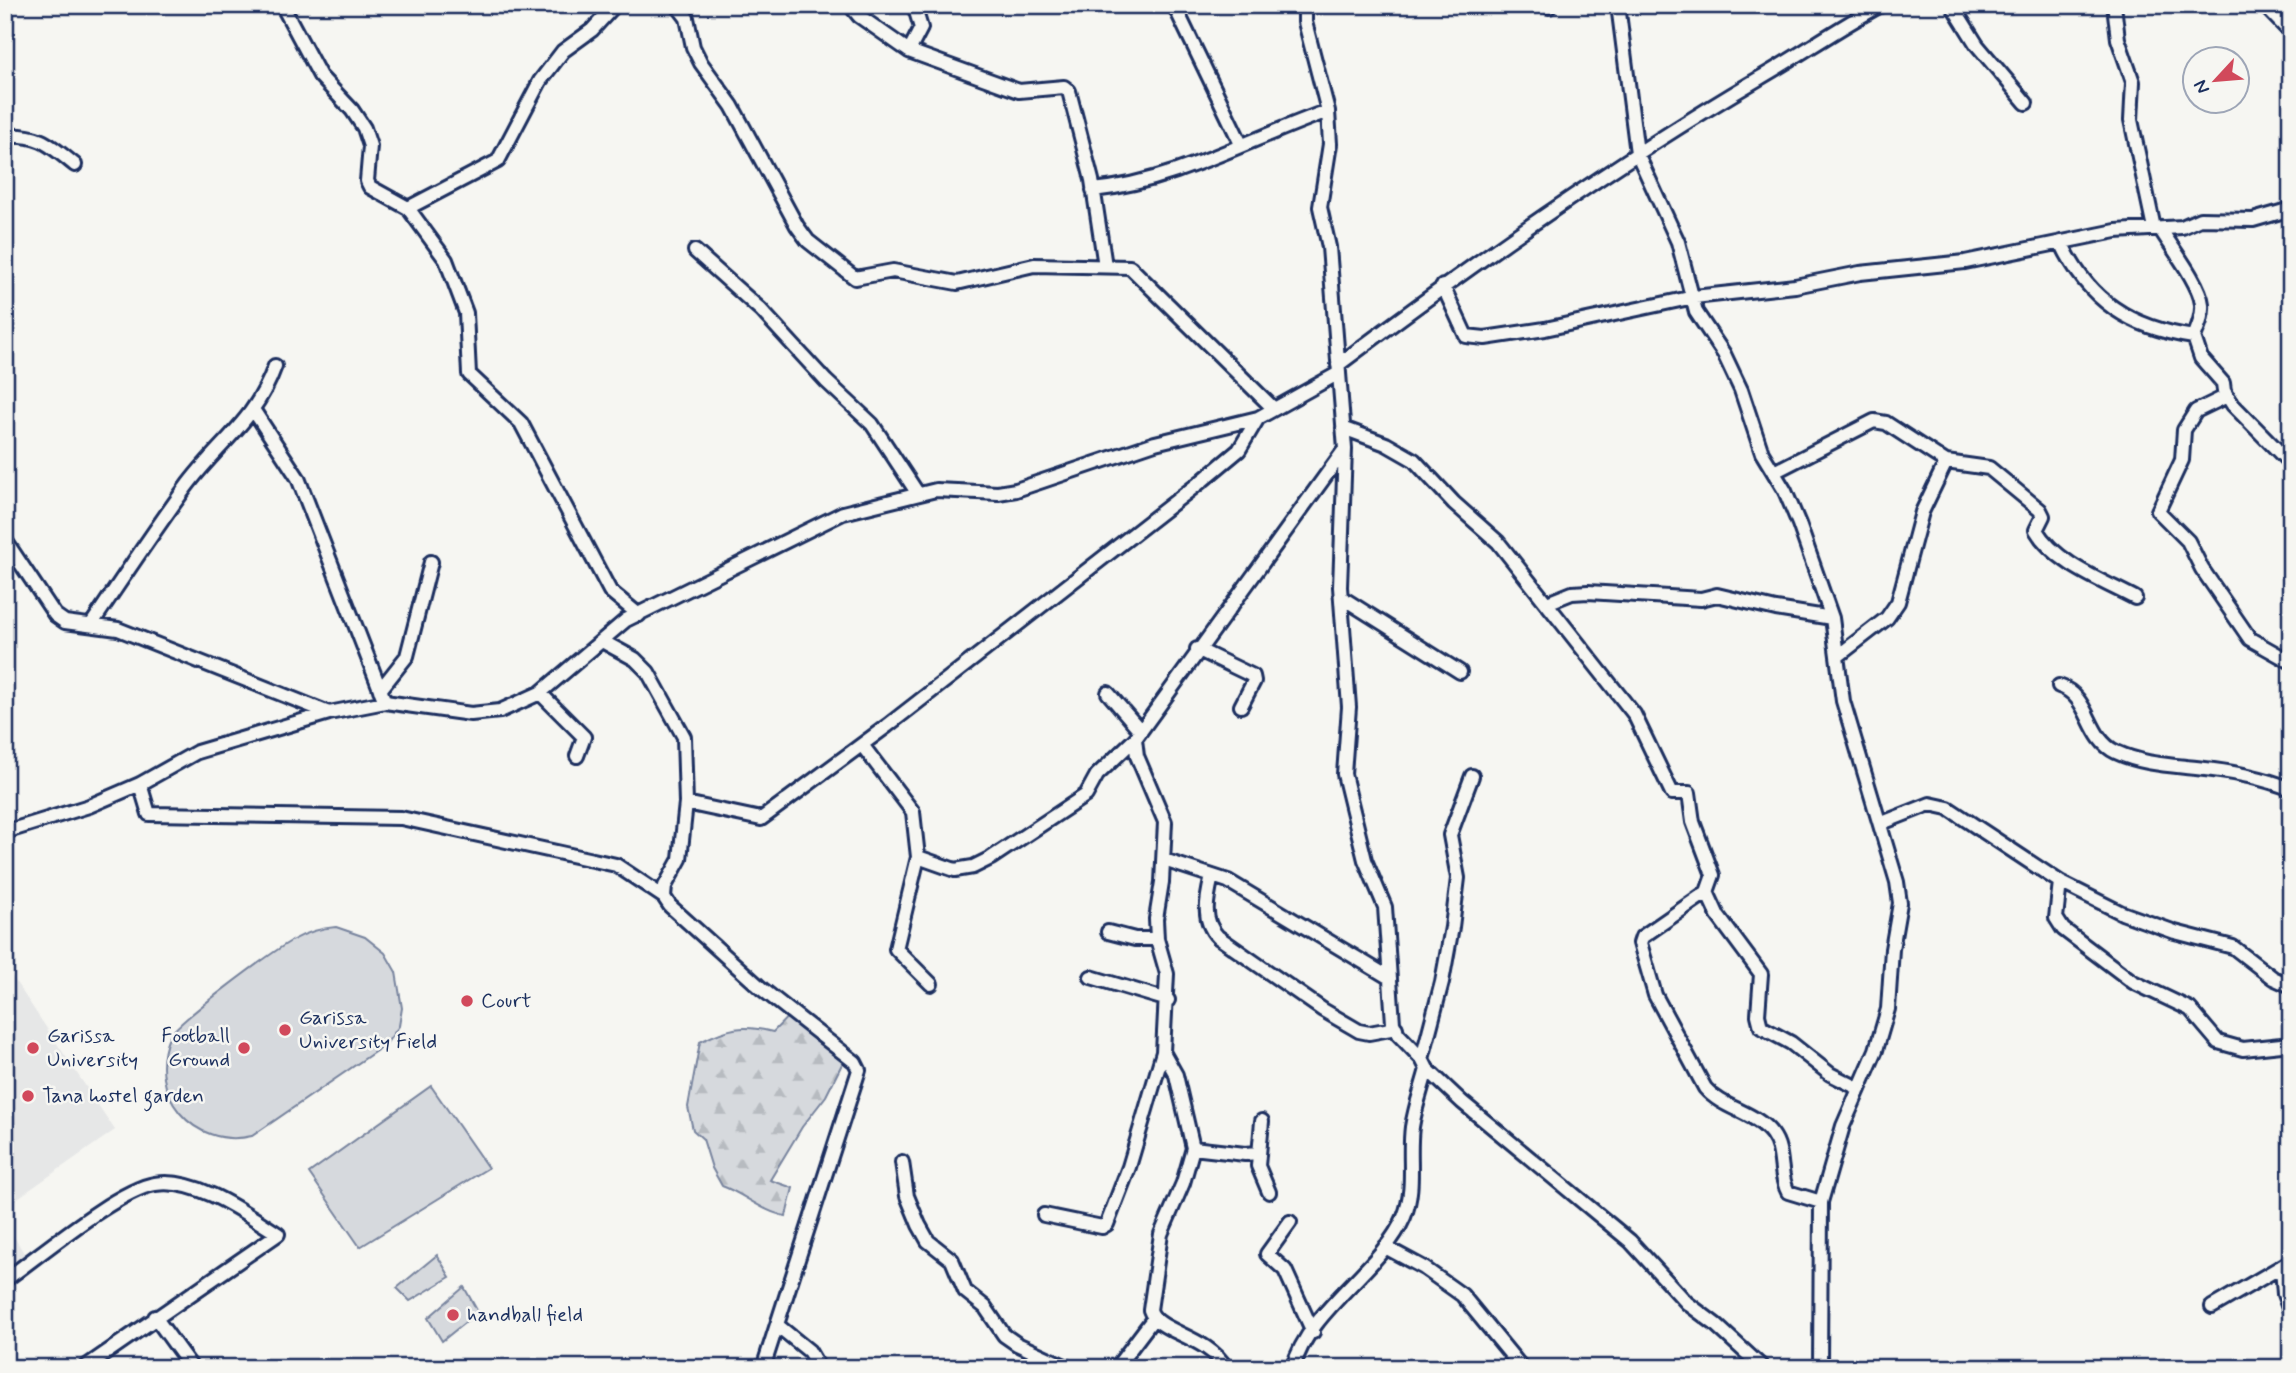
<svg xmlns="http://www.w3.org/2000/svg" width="2296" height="1373" font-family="Mynerve,sans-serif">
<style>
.built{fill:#e6e7e7}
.forest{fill:url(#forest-firs);stroke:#78849e;stroke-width:2}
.pitch{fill:#d6d9dd;stroke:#78849e;stroke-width:2}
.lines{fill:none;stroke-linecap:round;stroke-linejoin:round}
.minor-casing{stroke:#1b2f5e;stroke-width:18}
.minor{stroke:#f6f6f2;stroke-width:12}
.poi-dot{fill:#d1495b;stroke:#f6f6f2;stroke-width:2.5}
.labels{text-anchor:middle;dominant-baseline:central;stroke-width:5;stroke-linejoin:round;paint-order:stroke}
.poi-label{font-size:21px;fill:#1b2f5e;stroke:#f6f6f2;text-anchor:start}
</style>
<defs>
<pattern id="forest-firs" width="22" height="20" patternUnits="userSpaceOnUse" patternTransform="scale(1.75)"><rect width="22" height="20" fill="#d6d9dd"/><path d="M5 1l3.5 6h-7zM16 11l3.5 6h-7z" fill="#b7bbc0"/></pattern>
</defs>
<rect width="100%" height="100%" fill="#f6f6f2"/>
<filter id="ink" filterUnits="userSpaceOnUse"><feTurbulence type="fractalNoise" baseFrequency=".0143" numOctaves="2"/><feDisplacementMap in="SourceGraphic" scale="14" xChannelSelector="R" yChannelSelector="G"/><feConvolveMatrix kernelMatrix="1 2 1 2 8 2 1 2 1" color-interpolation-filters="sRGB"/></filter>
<g filter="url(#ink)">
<path class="built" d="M 5,966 L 115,1130 L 5,1207 Z
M 5,1222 L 27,1258 L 5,1276 Z"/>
<path class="forest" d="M 797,1007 L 848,1052 L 826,1096 L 802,1127 L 770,1180 L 793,1188 L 786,1216 C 763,1212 744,1194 722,1186 L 712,1168 L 703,1139 L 693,1130 L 688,1107 L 700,1042 C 728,1028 742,1024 773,1032 Z"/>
<path class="pitch" d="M 336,927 L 365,937 L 385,953 L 396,972 L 402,1008 L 399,1026 L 386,1044 L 252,1136 C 193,1150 146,1093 169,1037 C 176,1022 271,953 291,941 C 305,933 319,928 336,927 Z
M 431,1086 L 488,1168 L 360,1247 L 309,1173 Z
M 437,1255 L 450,1277 L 410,1301 L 397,1288 Z
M 464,1287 L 478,1312 L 442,1341 L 428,1318 Z"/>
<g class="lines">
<defs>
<path id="minor" d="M 282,5 L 320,76 L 352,110 L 364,128 L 370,146 L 367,181 L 370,187 L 408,208 L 446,260 L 466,313 L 469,374 L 521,423 L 610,591 L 639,615
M 677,5 L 687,18 L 693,47 L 701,63 L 732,106 L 797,226 L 808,241 L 855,278 L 893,271 L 957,283 L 1034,265 L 1130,267 L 1273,408
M 850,5 L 859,16 L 909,51 L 1019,91 L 1064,87 L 1069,91 L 1092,180 L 1105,266
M 1174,5 L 1241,144
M 1305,5 L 1305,22 L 1328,111 L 1330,144 L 1320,207 L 1329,247 L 1345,449 L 1340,587 L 1349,707 L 1344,774 L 1365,860 L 1385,907 L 1393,1023 L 1398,1034 L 1422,1059 L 1427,1069 L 1462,1102 L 1630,1241 L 1687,1303 L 1715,1324 L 1763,1368
M 1549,5 L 1549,7
M 1618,5 L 1637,153 L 1678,242 L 1696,312 L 1724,354 L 1741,390 L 1762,453 L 1785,491 L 1799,524 L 1832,618 L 1843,701 L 1897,882 L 1900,903 L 1892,949 L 1888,1009 L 1876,1050 L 1843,1126 L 1821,1202 L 1820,1368
M 1952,5 L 1977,45 L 2026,103
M 2114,5 L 2118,39 L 2133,82 L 2131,120 L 2154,228
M 2264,5 L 2291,33
M 909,51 L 921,28 L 914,5
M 5,136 C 40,134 49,144 75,165
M 1093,190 C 1175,182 1251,138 1328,111
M 408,208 L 498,161 L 540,81 L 563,51 L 592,30 L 615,5
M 2161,230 C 2172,248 2200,284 2202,304 C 2203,316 2198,327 2194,337 L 2201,358 L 2223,383 L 2224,391 L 2233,405 L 2291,464
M 2061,242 C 2088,301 2131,328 2194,337
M 695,251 L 761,310 L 826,381 L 872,424 L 918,494
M 1443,286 L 1466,336 L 1485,338 L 1545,329 L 1694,297 L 1795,286 L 1860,273 L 1965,262 L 2116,231 L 2182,227 L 2200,219 L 2253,220 L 2291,209
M 1338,365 C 1474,263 1612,165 1758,79 C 1800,55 1838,28 1881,5
M 2227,396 L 2196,411 L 2184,430 L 2182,460 L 2158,511 L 2188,541 L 2202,569 L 2250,639 L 2291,662
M 254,411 L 298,478 L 385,702
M 1343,428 L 1386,444 L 1414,460 L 1454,503 L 1498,542 L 1634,714 L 1672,793 L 1689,793 L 1693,822 L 1713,875 L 1707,892 L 1718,916 L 1761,974 L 1758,1015 L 1761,1027 L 1791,1043 L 1830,1074 L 1858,1088
M 1774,472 L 1874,421 L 1886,423 L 1946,462
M 5,540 L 55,615 L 65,622 L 118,629 L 329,713
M 1341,597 L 1460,672
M 1547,603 L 1572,593 L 1588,592 L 1701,599 L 1717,595 L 1776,609 L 1832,618
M 91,625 C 122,579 153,532 186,487 C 219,442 255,422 275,366
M 602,641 L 635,659 L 648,672 L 684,737 L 686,803 L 680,859 L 665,886 L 664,897 L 670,906 L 762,989 L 855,1062 L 859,1070 L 763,1368
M 1197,649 L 1253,676 L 1254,681 L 1241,706
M 1838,656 L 1887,618 L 1898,602 L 1922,512 L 1946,462 L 1989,468 L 2040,510 L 2043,516 L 2036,530 C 2055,563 2103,581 2135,598
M 2059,686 C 2091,696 2086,738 2116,752 C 2142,764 2169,765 2196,768 C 2228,771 2261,777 2291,789
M 380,690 L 407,656 L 431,562
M 540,693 L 584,737 L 577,756
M 1108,693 L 1139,729
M 862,745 L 913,812 L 918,857 L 896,949 L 931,984
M 140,784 L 149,814 L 401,818 L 616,865 L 664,897
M 686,803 L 761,819 L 887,726 L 1203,480 L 1239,450 L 1258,418
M 1882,823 L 1930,804 L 1948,808 L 2060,882 L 2122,913 L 2175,932 L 2233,947 L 2273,978 L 2291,986
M 5,832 L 89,806 L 140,784 L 197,752 L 329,713 L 385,702 L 471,714 L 500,711 L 540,693 L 626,620 L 843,513 L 936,490 L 998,493 L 1016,490 L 1155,443 L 1258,418 L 1339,373
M 918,857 L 955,870 L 973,867 L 991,858 L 1086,795 L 1097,775 L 1135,739
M 1164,860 L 1228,881 L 1390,978
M 1212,876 C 1207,898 1201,920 1218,937 L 1323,1010 L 1359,1031 L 1369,1033 L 1396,1028
M 2060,882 L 2056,918 L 2063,929 L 2133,982 L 2190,1009 L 2218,1042 L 2243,1049 L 2291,1044
M 1707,892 L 1642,937 L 1640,943 L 1655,995 L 1705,1088 C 1723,1109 1756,1112 1772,1134 C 1785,1151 1778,1174 1788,1192 L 1821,1202
M 1108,932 L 1135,939 L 1157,939
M 1091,977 L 1168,1000
M 1422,1059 L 1442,982 L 1452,927 L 1458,878 L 1450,835 L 1472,776
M 1262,1121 L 1258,1166 L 1269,1192
M 1193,1148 L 1245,1154 L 1258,1153
M 902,1162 L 907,1196 L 919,1225 L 928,1241 L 952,1260 L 965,1291 L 985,1307 L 1004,1335 L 1017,1344 L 1069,1368
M 1044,1215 L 1102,1227 L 1107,1224 L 1129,1167 L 1163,1052
M 1290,1222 L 1267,1254 L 1285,1270 L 1313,1332
M 1385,1247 L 1424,1268 L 1462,1295 L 1522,1368
M 2282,1268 L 2284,1294 L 2291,1314
M 5,1280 C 39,1256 117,1190 155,1184 C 196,1177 245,1213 278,1234 L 84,1368
M 2212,1307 L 2291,1261
M 155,1317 L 192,1368
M 777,1325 L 809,1351 L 819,1368
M 1116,1368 L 1153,1319
M 1226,1368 C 1207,1335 1157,1333 1150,1310 L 1161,1234 L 1183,1183 L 1193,1148 L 1176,1075 L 1163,1052 L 1167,974 L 1157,939 L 1156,919 L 1162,882 L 1165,822 L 1137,756 L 1135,739 L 1345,449
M 1293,1368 C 1308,1310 1382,1269 1404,1217 C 1416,1188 1408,1157 1412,1127 C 1415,1107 1422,1088 1427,1069"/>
</defs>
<use href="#minor" class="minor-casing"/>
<use href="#minor" class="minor"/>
</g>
</g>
<g class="poi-dot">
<circle cx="467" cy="1001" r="7"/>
<circle cx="285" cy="1030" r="7"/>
<circle cx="33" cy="1048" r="7"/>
<circle cx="244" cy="1048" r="7"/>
<circle cx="28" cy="1096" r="7"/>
<circle cx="453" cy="1315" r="7"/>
</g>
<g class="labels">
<g class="poi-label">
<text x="481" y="1001">Court</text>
<text x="299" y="1018">Garissa<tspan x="299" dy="24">University Field</tspan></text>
<text x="47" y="1036">Garissa<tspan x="47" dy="24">University</tspan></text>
<text x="230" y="1036" text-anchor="end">Football<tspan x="230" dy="24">Ground</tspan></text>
<text x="42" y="1096">Tana hostel garden</text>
<text x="467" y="1315">handball field</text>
</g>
</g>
<rect width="2296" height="1373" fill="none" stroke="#f6f6f2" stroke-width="28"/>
<rect x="14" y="14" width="2268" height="1345" fill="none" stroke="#1b2f5e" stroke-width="2.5" filter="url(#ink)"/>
<g transform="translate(2216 80) rotate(244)"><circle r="33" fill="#f6f6f2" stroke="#9ea6b7" stroke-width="2"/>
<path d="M0-5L12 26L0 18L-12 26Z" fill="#d1495b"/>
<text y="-10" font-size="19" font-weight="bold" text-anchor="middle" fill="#1b2f5e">N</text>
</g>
</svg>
